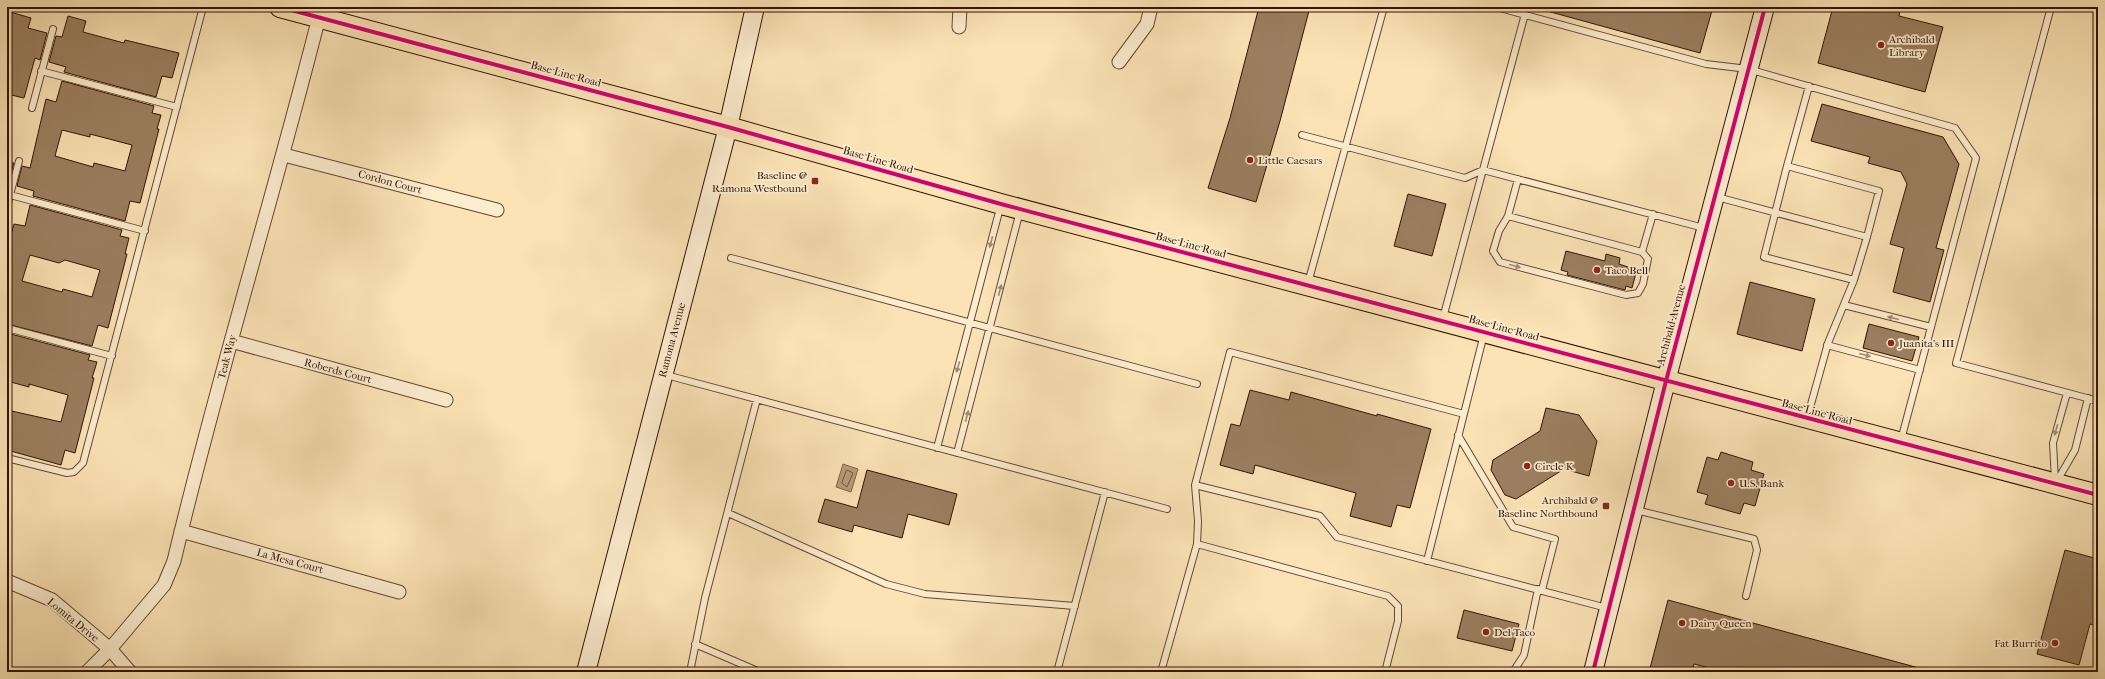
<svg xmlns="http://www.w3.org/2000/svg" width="2105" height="679" font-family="'IM FELL French Canon',serif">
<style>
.water{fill:#b79c79;stroke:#82654a}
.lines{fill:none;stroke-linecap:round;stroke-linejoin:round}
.shore{stroke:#75573e;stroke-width:1}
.building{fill:#9b7f60;stroke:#331204;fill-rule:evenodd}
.lane-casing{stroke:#654630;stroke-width:8}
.street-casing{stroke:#654630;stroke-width:15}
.secondary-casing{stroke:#331204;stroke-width:20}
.primary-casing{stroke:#331204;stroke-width:22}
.lane{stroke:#fcedcf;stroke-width:6}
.street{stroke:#fcedcf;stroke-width:13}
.secondary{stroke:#fcedcf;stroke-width:18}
.primary{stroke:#fbe3b5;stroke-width:20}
.cycleway-casing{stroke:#fcedcf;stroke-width:6}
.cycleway{stroke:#d6006c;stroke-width:4}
.oneway{fill:#a28a74}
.poi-dot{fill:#8f2418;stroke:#fcedcf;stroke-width:1.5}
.labels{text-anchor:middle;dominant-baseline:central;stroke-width:3.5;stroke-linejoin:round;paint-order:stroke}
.poi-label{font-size:11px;fill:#331204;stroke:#fcedcf;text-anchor:start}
.street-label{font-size:11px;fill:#331204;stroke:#fcedcf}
</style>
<rect width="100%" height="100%" fill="#fbe3b5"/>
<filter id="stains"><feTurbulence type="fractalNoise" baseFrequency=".005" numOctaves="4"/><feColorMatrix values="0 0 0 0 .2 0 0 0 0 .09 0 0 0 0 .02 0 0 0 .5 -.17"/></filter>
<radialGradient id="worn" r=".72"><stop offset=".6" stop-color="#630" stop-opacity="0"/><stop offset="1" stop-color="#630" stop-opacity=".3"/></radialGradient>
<path class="water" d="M 843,464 L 858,469 L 851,492 L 836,487 Z"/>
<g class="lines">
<path class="shore" d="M 847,470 L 853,473 L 847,487 L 842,483 Z"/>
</g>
<path class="building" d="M 1259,7 L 1310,7 L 1280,121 L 1256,202 L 1208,188 L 1230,118 Z
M 1548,7 L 1713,7 L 1700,53 L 1547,11 Z
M 1833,7 L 1865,7 L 1878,11 L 1879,7 L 1885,7 L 1900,11 L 1899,16 L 1943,27 L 1925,92 L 1818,63 Z
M 7,11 L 31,18 L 28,28 L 47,33 L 40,60 L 35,58 L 24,98 L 7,94 Z
M 68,16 L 86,21 L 83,32 L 124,43 L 125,40 L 179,53 L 172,78 L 162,76 L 156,97 L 64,72 L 66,67 L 49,62 L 56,36 L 62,37 Z
M 62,81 L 154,106 L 152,113 L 161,115 L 157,129 L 159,129 L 140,203 L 130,201 L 125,221 L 33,196 L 34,191 L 17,186 L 22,166 L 30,168 L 46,99 L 56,102 ZM 62,130 L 90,137 L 90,134 L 132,145 L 125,171 L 94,163 L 93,167 L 55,156 Z
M 1822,104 L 1943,137 L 1959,164 L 1936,248 L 1944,250 L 1930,302 L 1893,292 L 1904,248 L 1890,244 L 1907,184 L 1901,172 L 1868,163 L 1870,157 L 1811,141 Z
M 7,162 L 14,163 L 8,184 L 7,183 Z
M 1408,194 L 1446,204 L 1432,256 L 1394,246 Z
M 30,205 L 122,230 L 120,236 L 129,238 L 125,254 L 127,254 L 108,328 L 98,325 L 92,346 L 7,324 L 8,247 L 14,224 L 25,226 ZM 30,255 L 59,263 L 65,260 L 100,270 L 92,297 L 63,289 L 62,292 L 22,281 Z
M 1566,251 L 1605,261 L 1606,254 L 1620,258 L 1619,264 L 1631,268 L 1630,271 L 1636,273 L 1632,288 L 1626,286 L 1625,290 L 1567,275 L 1568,272 L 1561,270 Z
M 1750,282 L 1815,299 L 1802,351 L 1737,334 Z
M 1869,324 L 1919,337 L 1912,361 L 1863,348 Z
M 7,333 L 90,355 L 88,360 L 97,362 L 92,378 L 94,378 L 75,453 L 65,450 L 61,465 L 7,450 L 7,410 L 61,422 L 68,395 L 29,384 L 29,387 L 7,381 Z
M 1250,390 L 1289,400 L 1291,392 L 1377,416 L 1377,414 L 1431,429 L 1410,508 L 1397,505 L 1391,527 L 1350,516 L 1356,493 L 1255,465 L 1253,474 L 1220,465 L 1231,424 L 1240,426 Z
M 1546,408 L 1579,415 L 1597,441 L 1589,476 L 1564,469 L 1516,499 L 1505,495 L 1491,470 L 1493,460 L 1540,431 Z
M 1721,452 L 1753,462 L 1751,470 L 1764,474 L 1755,506 L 1744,503 L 1740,514 L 1705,504 L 1708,495 L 1697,492 L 1707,457 L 1718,460 Z
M 867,470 L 957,494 L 949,525 L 908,514 L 902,538 L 854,525 L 852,532 L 818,522 L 825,499 L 857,508 Z
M 2065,550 L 2098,559 L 2098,626 L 2090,624 L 2079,665 L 2037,654 Z
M 1668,600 L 1919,668 L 1918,672 L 1725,672 L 1694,664 L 1692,672 L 1649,672 Z
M 1464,610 L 1519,624 L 1512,651 L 1457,638 Z"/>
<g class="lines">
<defs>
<path id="lane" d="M 1496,7 L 1706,64 L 1748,69 L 1955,128 L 1976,158 L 1901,440
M 2051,7 L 1956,363 L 2098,401
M 41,71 L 177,107
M 1809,86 L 1787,166 L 1879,191 L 1867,237
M 32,108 L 53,29
M 1302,135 L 1465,178 L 1483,170 L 1704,228
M 1787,166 L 1764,257 L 1854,280
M 1518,179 L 1508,216 L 1642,252 L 1653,214
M 10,195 L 145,231
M 1717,197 L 1867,237 L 1854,280 L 1828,343 L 1808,415
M 7,206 L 19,161
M 1508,216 L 1499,231 L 1493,251 L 1500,262 L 1626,295 L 1638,293 L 1643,284 L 1648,259 L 1642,252
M 731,258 L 1197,384
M 1308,283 L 1384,7
M 1844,305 L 1931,327
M 1443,318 L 1525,14
M 7,328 L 112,356
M 1827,345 L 1920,370
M 666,375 L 1167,509
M 1458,435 L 1513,527 L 1555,539 L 1542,590
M 937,448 L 1000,208
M 957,453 L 1020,211
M 7,458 L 67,473 L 74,472 L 83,463 L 203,7
M 2055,481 L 2053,443 L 2067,393
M 2057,481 L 2075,450 L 2088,398
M 1195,485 L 1320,516 L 1337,537 L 1607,608
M 1636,510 L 1754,539 L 1757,550 L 1746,596
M 728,513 L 886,584 L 925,594 L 1075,606
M 1197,544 L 1388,596 L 1398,606 L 1398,621 L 1385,672
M 1427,561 L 1484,334
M 695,644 L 760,672
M 690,672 L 705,598 L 757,399
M 1057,672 L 1105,492
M 1161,672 L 1197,544 L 1198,521 L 1195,485 L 1230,352 L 1464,414
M 1513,672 L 1524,655 L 1538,589"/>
<path id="street" d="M 959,27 L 960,7
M 1119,62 L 1147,24 L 1151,7
M 284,155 L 497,210
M 231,341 L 446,400
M 181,531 L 399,592
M 7,581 L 52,600 L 110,649 L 130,672
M 87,672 L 110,649 L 164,585 L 174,561 C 217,379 273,199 319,17"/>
<path id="secondary" d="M 586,672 L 728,127 L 755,7
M 1593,672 L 1666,381 L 1765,7"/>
<path id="primary" d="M 280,7 L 728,127 L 1001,204 L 2098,495"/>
</defs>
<use href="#lane" class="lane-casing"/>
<use href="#street" class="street-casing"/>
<use href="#secondary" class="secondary-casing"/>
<use href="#primary" class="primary-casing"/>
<use href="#lane" class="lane"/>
<use href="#street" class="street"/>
<use href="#secondary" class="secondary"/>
<use href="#primary" class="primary"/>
<defs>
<path id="cycleway" d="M 280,7 L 728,127 L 1001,204 L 2098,495
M 1593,672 L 1666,381 L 1765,7"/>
</defs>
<use href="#cycleway" class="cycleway-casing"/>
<use href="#cycleway" class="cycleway"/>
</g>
<defs><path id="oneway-solid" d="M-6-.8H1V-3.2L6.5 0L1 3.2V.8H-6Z"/></defs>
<g class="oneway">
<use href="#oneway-solid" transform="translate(991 242) rotate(105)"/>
<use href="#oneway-solid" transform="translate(1515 266) rotate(15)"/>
<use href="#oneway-solid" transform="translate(1000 290) rotate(-75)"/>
<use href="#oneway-solid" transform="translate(1893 318) rotate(-166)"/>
<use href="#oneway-solid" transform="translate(1865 355) rotate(15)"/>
<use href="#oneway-solid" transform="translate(958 367) rotate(105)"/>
<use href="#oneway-solid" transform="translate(967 416) rotate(-75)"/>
<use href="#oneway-solid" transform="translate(2056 430) rotate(106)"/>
</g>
<g class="poi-dot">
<circle cx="1881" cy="45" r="4"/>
<circle cx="1250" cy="160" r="4"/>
<rect x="811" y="177" width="8" height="8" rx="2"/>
<circle cx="1597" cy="270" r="4"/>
<circle cx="1891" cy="343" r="4"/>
<circle cx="1527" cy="466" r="4"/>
<circle cx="1731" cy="483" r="4"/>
<rect x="1602" y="502" width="8" height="8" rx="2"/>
<circle cx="1682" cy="623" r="4"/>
<circle cx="1486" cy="632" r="4"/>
<circle cx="2055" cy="643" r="4"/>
</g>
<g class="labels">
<g class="poi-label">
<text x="1889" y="39">Archibald<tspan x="1889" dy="13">Library</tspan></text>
<text x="1258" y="160">Little Caesars</text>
<text x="807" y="175" text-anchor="end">Baseline @<tspan x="807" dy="13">Ramona Westbound</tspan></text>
<text x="1605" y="270">Taco Bell</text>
<text x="1899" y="343">Juanita's III</text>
<text x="1535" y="466">Circle K</text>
<text x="1739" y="483">U.S. Bank</text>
<text x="1598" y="500" text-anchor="end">Archibald @<tspan x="1598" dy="13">Baseline Northbound</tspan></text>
<text x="1690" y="623">Dairy Queen</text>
<text x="1494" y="632">Del Taco</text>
<text x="2047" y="643" text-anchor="end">Fat Burrito</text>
</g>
<g class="street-label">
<text transform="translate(566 74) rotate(15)">Base Line Road</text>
<text transform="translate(878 160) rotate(16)">Base Line Road</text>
<text transform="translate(390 182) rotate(15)">Cordon Court</text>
<text transform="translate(1191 245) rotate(15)">Base Line Road</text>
<text transform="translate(1671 325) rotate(-75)">Archibald Avenue</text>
<text transform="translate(1504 328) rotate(15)">Base Line Road</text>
<text transform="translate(672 340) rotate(-75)">Ramona Avenue</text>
<text transform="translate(227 357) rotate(-75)">Teak Way</text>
<text transform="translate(338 371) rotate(15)">Roberds Court</text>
<text transform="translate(1817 412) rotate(15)">Base Line Road</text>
<text transform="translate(290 561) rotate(15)">La Mesa Court</text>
<text transform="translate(73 620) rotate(39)">Lomita Drive</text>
</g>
</g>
<rect width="2105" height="679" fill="none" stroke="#fbe3b5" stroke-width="24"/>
<rect x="8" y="8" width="2089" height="663" fill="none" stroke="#331204" stroke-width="2"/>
<rect x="12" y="12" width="2081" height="655" fill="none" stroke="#331204"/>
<rect width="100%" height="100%" filter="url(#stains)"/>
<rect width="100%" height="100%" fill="url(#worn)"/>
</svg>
